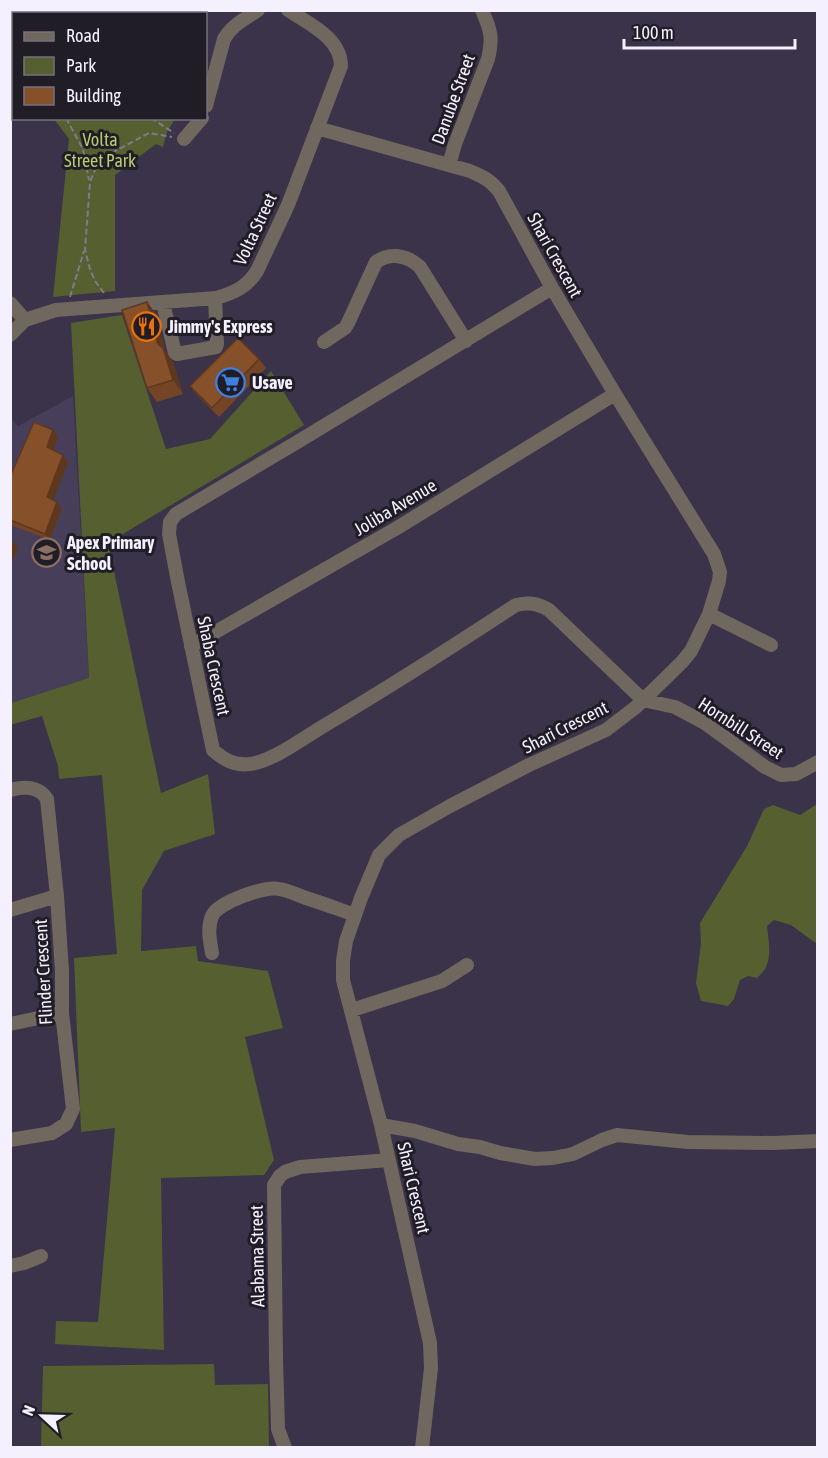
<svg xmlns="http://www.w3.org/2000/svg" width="828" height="1458" font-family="'Asap Condensed',sans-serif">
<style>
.built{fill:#473e5a}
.green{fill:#555f2f}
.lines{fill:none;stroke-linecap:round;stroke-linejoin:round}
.path{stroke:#807a8d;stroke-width:2;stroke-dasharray:6 3;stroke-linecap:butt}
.minor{stroke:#70685f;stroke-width:14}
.wall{fill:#734525}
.shaded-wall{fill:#5e381e}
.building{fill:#86502b;stroke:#5e381e;stroke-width:1.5}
.labels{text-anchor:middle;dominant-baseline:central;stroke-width:6;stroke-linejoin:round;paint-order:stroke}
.street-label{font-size:18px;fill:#f4f0fe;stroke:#201d27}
.park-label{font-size:18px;fill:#b9cb6f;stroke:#201d27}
.poi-label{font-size:18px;font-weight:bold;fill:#f4f0fe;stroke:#201d27;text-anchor:start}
</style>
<rect width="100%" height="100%" fill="#3a3349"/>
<path class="built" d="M 73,396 L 89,679 L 11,703 L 10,418 L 18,426 Z"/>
<path class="green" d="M 54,119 L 175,119 L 167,132 L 163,147 L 156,144 L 115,175 L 115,291 L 53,297 L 69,139 Z
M 122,315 L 166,449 L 210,439 L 271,371 L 304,425 L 108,543 L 161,793 L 208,774 L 215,834 L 164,851 L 142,890 L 141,951 L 196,946 L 198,961 L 268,971 L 283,1028 L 245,1037 L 274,1160 L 264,1175 L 161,1178 L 164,1350 L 55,1344 L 56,1321 L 98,1322 L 115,1128 L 81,1132 L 74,958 L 117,954 L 102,775 L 59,779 L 58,766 L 42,716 L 10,725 L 11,703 L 89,678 L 71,323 Z
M 817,804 L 817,944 L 791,925 L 774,920 L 767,926 C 769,946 774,964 757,978 L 748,976 L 740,980 L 734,999 L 728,1006 L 701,1001 L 696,983 L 701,943 L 700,923 L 747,846 L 764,809 L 773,805 L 800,815 Z
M 214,1364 L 215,1385 L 268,1384 L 269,1447 L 41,1447 L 43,1366 Z"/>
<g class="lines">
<path class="path" d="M 66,118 L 83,149 L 89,180
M 151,118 L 174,133
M 104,293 L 95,281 L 90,269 L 85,250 L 90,182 L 95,170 L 108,155 L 149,133 L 172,137
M 70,297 L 84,251"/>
<path class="minor" d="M 24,14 L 25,10
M 10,63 L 14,60
M 206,106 L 224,39 C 232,25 245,19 258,10
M 317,128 L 470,171 C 484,178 488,178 499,191 L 552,288 L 615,394 L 714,554 L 720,572 L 719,581 L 709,614 L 691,651 L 682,662 L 636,707 L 606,730 L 529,765 L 450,806 L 399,835 L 379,855 L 361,898 L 346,941 L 343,961 L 343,980 L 381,1125 L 430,1343 L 431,1368 L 422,1448
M 184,139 L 202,118
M 449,165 L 455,144 L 488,59 C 493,37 491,31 482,10
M 552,288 L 294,444 L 176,514 L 170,522 L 169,534 L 178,582 L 213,750 C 224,760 235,766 250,764 C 273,761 302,739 322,727 C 388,688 452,647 516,605 C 529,602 537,603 549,610 L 643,700 L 675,707 L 705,723 L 765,767 L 781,775 L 796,774 L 818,762
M 10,303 L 25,320
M 163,303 L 175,353 L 177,354 L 216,347 L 217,344 L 215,298
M 10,335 L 25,320 L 56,310 L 216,298 C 234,293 247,287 257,271 L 288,205 L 341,66 C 341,38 309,24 288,10
M 324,342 L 345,328 L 348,323 L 376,262 C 390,252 407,255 420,267 L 466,341
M 709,614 L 771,645
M 191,646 L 397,528 L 615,394
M 10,790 C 23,786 39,786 47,799 L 57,896 L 62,971 L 62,1013 L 73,1109 L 66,1124 L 52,1133 L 10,1140
M 10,910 L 57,896
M 212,953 C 210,941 207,928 212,916 C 218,902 265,886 279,889 C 288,890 297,895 306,898 C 322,903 338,909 355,915
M 352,1010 L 442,981 L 467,965
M 10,1024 L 62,1013
M 381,1125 L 415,1131 L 458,1144 L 480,1147 L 500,1153 L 535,1159 L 553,1158 L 573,1154 L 602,1140 L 617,1135 L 688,1142 L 774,1143 L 818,1141
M 10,1266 L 24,1263 L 41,1256
M 285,1448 L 278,1429 L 276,1358 L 274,1185 L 280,1176 L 285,1172 L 300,1167 L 389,1160"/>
</g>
<path class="wall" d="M 157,315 L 165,351 L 173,362 L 183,394 L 157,402 L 147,388 Z
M 259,359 L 266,368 L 219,417 L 197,395 L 190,386 Z
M 53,430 L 58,437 L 53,450 L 63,455 L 68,462 L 53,500 L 62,509 L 50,540 L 13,526 L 10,522 L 10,477 Z"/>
<path class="shaded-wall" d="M 147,302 L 157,315 L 165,351 L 173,362 L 183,394 L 173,380 L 157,342 Z
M 53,430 L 58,437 L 52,454 L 47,447 Z
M 63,455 L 68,462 L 52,504 L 47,497 Z
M 57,502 L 62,509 L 50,540 L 45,534 Z
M 13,541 L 18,548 L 10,567 L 10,547 Z"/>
<path class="building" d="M 147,302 L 157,342 L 159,345 L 163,348 L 173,380 L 147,388 L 122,310 Z
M 238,338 L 259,359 L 212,408 L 190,386 Z
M 34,422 L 53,430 L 47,447 L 63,455 L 47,497 L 57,502 L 45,534 L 10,520 L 10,477 Z"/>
<defs>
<symbol id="restaurant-ring" viewBox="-11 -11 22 22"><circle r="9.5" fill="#201d27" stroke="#e8710a" stroke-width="1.5"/><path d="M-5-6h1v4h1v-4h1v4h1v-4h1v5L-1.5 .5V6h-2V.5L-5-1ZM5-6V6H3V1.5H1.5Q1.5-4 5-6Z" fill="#e8710a"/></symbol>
<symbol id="supermarket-ring" viewBox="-11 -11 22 22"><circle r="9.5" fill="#201d27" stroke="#3f7fe0" stroke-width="1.5"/><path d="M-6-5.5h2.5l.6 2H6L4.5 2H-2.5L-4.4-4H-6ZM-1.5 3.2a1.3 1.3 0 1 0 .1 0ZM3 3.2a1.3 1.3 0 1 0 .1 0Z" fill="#3f7fe0"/></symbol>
<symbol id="school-ring" viewBox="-11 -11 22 22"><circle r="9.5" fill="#201d27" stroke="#8d6e63" stroke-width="1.5"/><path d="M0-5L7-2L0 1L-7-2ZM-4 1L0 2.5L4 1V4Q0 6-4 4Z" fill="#8d6e63"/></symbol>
</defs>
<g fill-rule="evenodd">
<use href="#restaurant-ring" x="130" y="310" width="33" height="33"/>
<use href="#supermarket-ring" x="214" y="366" width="33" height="33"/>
<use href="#school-ring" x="30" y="536" width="33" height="33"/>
</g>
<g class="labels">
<g class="street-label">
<text transform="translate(453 99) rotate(-70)">Danube Street</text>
<text transform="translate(255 229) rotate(-65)">Volta Street</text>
<text transform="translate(555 255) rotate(61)">Shari Crescent</text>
<text transform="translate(395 507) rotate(-31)">Joliba Avenue</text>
<text transform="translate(214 666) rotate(78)">Shaba Crescent</text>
<text transform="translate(565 727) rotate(-27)">Shari Crescent</text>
<text transform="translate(741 728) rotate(33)">Hornbill Street</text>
<text transform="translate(43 972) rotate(-93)">Flinder Crescent</text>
<text transform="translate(414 1188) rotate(77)">Shari Crescent</text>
<text transform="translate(257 1256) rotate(-91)">Alabama Street</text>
</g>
<g class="park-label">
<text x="100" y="139">Volta<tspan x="100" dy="21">Street Park</tspan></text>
</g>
<g class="poi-label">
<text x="168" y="326">Jimmy's Express</text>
<text x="252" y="382">Usave</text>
<text x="67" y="542">Apex Primary<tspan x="67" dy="21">School</tspan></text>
</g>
</g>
<rect width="828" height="1458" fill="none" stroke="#f4f0fe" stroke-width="24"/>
<rect x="12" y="12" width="195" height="108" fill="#201d27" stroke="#75717d" stroke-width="1.5"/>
<rect x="24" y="32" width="30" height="9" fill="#70685f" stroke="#75717d" stroke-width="1.5"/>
<text x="66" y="42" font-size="18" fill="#f4f0fe">Road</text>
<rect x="24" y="57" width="30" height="18" fill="#555f2f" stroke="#75717d" stroke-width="1.5"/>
<text x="66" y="72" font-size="18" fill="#f4f0fe">Park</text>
<rect x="24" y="87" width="30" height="18" fill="#86502b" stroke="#75717d" stroke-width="1.5"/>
<text x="66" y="102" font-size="18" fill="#f4f0fe">Building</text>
<g transform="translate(42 1416) rotate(292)" stroke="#201d27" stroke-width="4.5" paint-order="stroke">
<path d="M0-4.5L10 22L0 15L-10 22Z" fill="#f4f0fe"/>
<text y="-9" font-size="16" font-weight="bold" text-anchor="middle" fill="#f4f0fe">N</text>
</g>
<path d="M624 39v9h171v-9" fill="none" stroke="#f4f0fe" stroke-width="3"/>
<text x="633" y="39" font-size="18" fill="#f4f0fe" stroke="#201d27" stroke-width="4.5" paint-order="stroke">100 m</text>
</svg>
